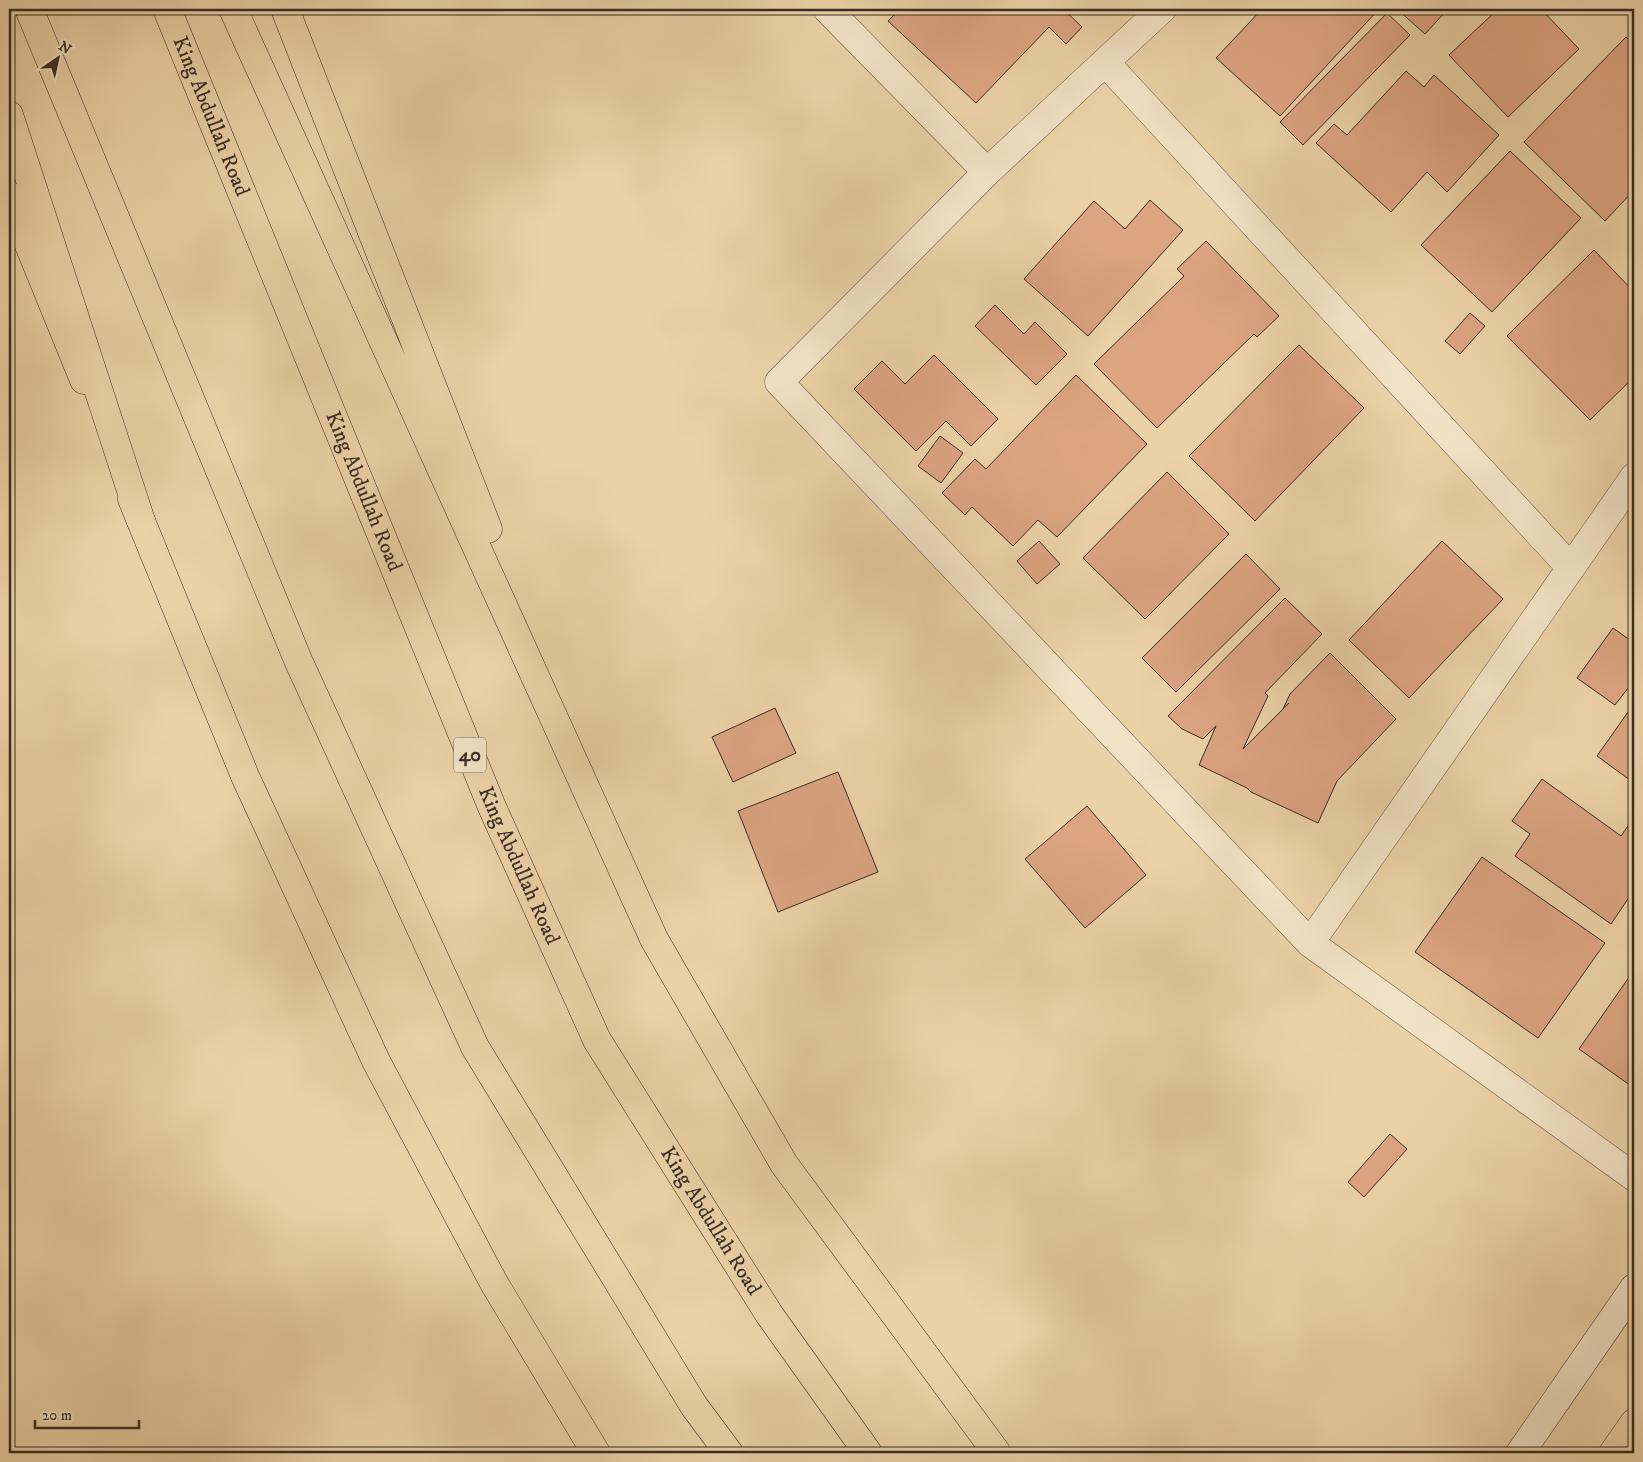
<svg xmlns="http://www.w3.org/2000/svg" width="1643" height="1462" font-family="'IM FELL DW Pica',serif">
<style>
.building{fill:#dca481;stroke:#392d27}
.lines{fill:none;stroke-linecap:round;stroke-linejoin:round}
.minor-casing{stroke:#665647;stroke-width:29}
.secondary-casing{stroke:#392d27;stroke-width:29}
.primary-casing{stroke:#392d27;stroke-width:29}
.motorway-casing{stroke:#392d27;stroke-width:29}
.minor{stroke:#f2e2c5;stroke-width:28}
.secondary{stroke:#f2e2c5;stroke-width:28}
.primary{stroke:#ebd2a6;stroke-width:28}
.motorway{stroke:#ebd2a6;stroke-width:28}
.labels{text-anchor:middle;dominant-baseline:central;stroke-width:5;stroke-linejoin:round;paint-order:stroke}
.shield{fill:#f2e2c5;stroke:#706356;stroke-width:1}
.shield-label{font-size:20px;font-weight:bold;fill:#392d27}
.street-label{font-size:21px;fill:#392d27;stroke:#f2e2c5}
</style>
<rect width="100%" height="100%" fill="#ebd2a6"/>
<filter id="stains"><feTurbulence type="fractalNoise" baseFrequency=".004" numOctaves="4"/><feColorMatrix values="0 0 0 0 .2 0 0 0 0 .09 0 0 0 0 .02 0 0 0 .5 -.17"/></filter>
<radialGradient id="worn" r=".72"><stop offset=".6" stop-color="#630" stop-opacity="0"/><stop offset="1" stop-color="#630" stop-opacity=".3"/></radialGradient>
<path class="building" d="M 900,9 L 1044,9 L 1047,11 L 1049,9 L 1063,9 L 1082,27 L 1066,44 L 1049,27 L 976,103 L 888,21 Z
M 1077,9 L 1089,9 L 1083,15 Z
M 1262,9 L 1379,9 L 1280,116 L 1216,58 Z
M 1397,9 L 1448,9 L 1425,34 Z
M 1498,9 L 1541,9 L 1579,49 L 1508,117 L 1449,55 Z
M 1387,13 L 1410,35 L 1303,145 L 1280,122 Z
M 1626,37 L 1634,45 L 1634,190 L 1605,221 L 1524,142 Z
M 1406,71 L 1424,87 L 1434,75 L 1499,135 L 1447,192 L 1427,172 L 1391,212 L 1316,143 L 1334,124 L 1347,135 Z
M 1510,151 L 1581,218 L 1492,312 L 1421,245 Z
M 1150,200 L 1183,230 L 1088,336 L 1024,279 L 1094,201 L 1125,229 Z
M 1206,241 L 1279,316 L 1257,337 L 1254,334 L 1157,428 L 1094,364 L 1184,276 L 1177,269 Z
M 1594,250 L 1634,292 L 1634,377 L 1590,420 L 1507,336 Z
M 995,305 L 1024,334 L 1035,322 L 1067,354 L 1036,385 L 975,326 Z
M 1470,313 L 1485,326 L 1460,354 L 1445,341 Z
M 1299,345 L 1364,408 L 1255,521 L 1189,456 Z
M 934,355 L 998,419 L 971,446 L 946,421 L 916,451 L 854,389 L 882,361 L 905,384 Z
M 1076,375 L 1147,444 L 1057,537 L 1038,520 L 1013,546 L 972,507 L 965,515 L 942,493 L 975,459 L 986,469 Z
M 940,436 L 963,453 L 941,483 L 918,466 Z
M 1167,472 L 1229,534 L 1145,619 L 1083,558 Z
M 1039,541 L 1060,564 L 1037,584 L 1017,561 Z
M 1442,541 L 1503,599 L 1409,698 L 1349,640 Z
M 1246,554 L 1280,589 L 1176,692 L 1142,658 Z
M 1285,598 L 1322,634 L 1265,693 L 1268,696 L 1243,749 L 1289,703 L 1283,709 L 1290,694 L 1330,653 L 1396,719 L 1337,781 L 1318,823 L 1251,792 L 1247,788 L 1199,765 L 1216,726 L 1203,739 L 1182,729 L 1168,716 Z
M 1613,628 L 1634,643 L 1634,684 L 1632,683 L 1615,705 L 1577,678 Z
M 1633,705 L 1634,706 L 1634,783 L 1597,756 Z
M 775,708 L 796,753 L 733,782 L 712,737 Z
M 838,772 L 878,872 L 778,912 L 738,811 Z
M 1542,779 L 1621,836 L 1634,817 L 1634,890 L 1611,924 L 1515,856 L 1530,834 L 1512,821 Z
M 1087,806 L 1146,875 L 1085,928 L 1025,859 Z
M 1482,857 L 1605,943 L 1538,1038 L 1415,952 Z
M 1634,970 L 1634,1088 L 1579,1049 Z
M 1390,1134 L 1407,1149 L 1364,1197 L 1348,1182 Z"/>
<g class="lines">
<defs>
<path id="minor" d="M 827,9 L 987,172
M 1162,9 L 987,172 L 779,382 L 1310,943 L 1634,1177
M 1105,62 L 1571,568
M 1310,943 L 1634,477"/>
<path id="secondary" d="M 1520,1453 L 1634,1288"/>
<path id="primary" d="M 233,9 L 654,939 L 784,1164 L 997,1453
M 285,9 L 488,529
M 9,196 L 84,380
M 132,499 L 245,776 L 376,1061 L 494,1283 L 596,1453
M 1613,1453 L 1634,1423"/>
<g id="motorway">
<path d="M 29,9 L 298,660 L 475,1047 L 694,1406 L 729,1453"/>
<path id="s1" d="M 167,9 L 492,807 L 597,1040 L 769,1314 L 868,1453"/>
<path d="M 9,115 L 141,521"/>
</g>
</defs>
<use href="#minor" class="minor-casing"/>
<use href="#secondary" class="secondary-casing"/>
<use href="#primary" class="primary-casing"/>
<use href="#motorway" class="motorway-casing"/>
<use href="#minor" class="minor"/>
<use href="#secondary" class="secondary"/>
<use href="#primary" class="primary"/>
<use href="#motorway" class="motorway"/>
</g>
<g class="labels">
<rect class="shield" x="454" y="737.5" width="32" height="35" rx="4"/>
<g class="shield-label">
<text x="470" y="755">40</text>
</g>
<g class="street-label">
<text stroke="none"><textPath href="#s1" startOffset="116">King Abdullah Road</textPath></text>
<text stroke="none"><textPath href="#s1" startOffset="521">King Abdullah Road</textPath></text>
<text stroke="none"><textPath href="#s1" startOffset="926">King Abdullah Road</textPath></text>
<text stroke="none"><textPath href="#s1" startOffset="1331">King Abdullah Road</textPath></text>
</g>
</g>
<rect width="1643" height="1462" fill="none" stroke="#ebd2a6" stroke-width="30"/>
<rect x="10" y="10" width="1623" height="1442" fill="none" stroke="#392d27" stroke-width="2.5"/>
<rect x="15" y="15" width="1613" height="1432" fill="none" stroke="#392d27"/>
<g transform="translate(58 58) rotate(34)" stroke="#f2e2c5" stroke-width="4" paint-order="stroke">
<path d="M0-4L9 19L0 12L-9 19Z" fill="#392d27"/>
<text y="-8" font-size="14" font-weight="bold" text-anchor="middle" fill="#392d27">N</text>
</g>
<path d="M35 1420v8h104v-8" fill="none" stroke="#392d27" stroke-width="2.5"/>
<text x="42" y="1420" font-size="15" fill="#392d27" stroke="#f2e2c5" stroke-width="4" paint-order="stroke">20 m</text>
<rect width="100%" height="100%" filter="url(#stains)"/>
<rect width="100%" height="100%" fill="url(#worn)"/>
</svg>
